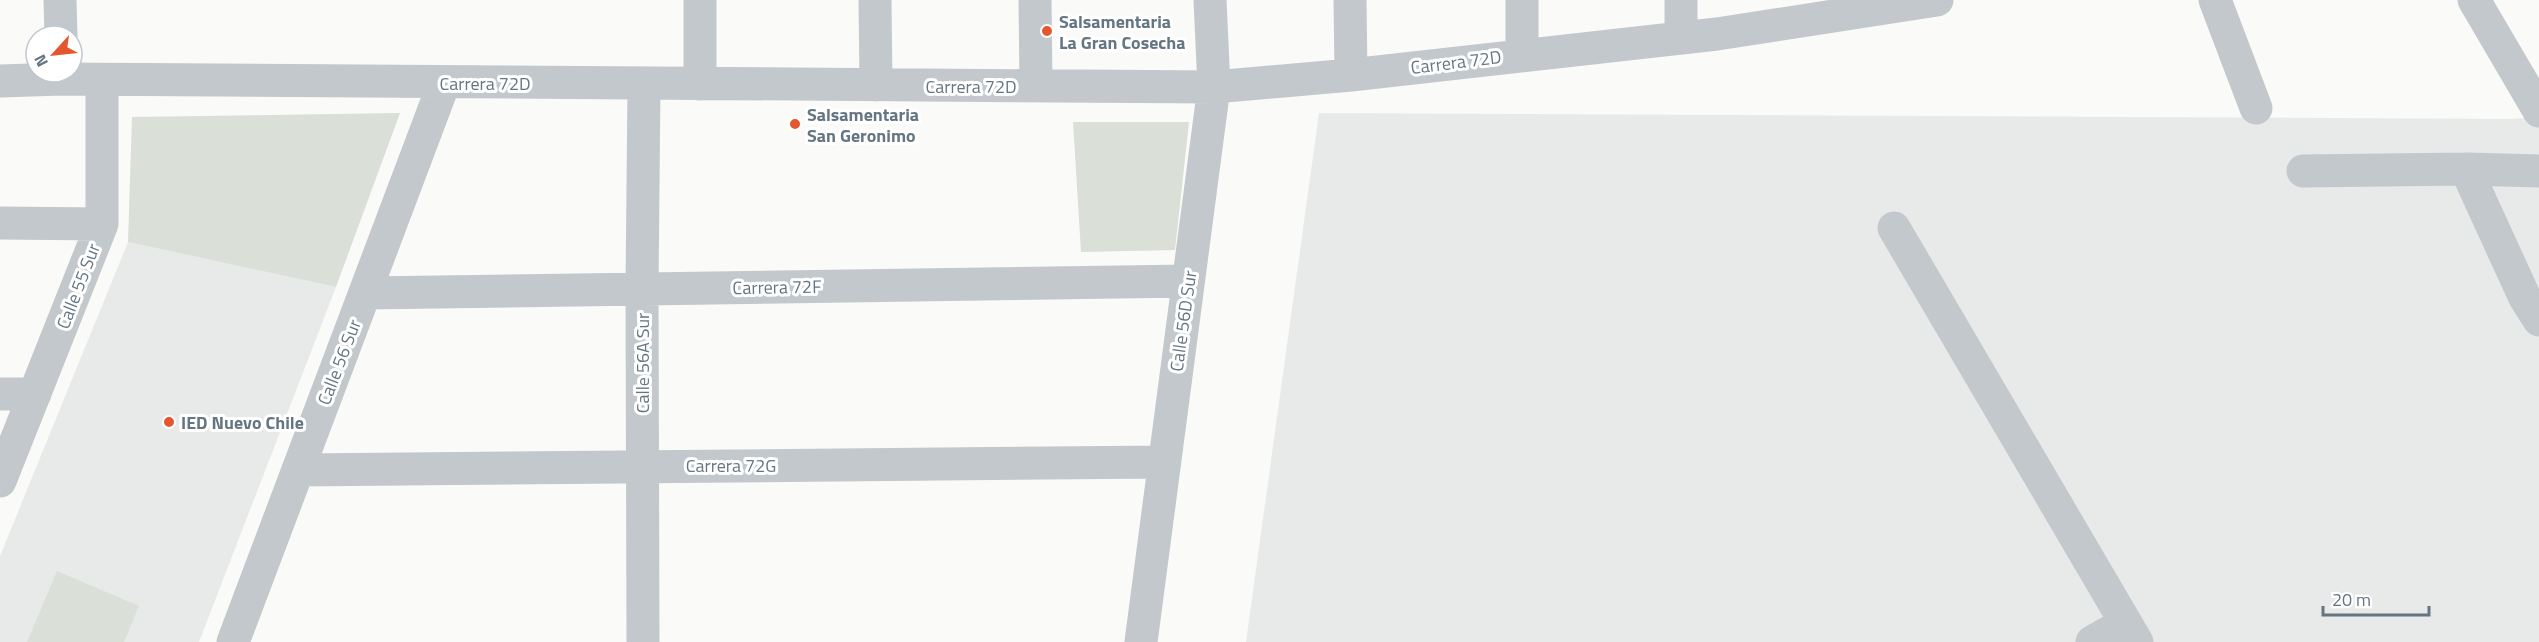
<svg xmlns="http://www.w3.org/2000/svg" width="2539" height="642" font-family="'Titillium Web',sans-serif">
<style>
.built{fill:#e8e9e9}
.green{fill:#dadfd7}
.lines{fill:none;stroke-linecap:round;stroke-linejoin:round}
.minor{stroke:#c3c8cc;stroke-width:33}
.poi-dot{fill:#e4572e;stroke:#fff;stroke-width:2}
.labels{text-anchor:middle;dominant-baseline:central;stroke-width:6;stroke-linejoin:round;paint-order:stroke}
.poi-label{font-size:18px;font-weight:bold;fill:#657683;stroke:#fff;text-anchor:start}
.street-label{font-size:18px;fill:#657683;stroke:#fff}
</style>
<rect width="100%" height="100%" fill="#fafaf8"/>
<path class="built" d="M 1319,113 L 2512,119 L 2539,117 L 2539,642 L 1246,642 Z
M 128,242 L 336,287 L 199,642 L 0,642 L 0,556 Z"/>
<path class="green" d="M 400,113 L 336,287 L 128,242 L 132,117 Z
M 1073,122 L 1189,122 L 1175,250 L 1081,252 Z
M 57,571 L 139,606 L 124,642 L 27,642 Z"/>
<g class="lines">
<path class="minor" d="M 60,0 L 61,36
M 700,0 L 700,84
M 875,0 L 876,85
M 1035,0 L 1036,86
M 1350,0 L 1351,75
M 1681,0 L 1681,38
M 2215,0 L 2256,108
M 2474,0 L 2539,111
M 1522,54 L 1522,0
M 0,81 L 62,79 L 1214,87 L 1351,75 L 1717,34 L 1937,0
M 2466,169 L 2525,298 L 2539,320
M 2303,171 L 2466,169 L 2539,171
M 0,223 L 102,224
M 1894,228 L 2137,642
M 365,293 L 1188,281
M 0,394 L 35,394
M 298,470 L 1164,462
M 0,481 L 102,224 L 102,80
M 233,642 L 444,83
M 643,642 L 642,289 L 644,84
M 1141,642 L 1214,87 L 1210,0
M 2092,642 L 2126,623"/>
</g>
<g class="poi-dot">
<circle cx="1047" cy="31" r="6"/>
<circle cx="795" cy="124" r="6"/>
<circle cx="169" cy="422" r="6"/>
</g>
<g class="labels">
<g class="poi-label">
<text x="1059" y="21">Salsamentaria<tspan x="1059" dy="21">La Gran Cosecha</tspan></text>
<text x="807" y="114">Salsamentaria<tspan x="807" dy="21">San Geronimo</tspan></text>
<text x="181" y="422">IED Nuevo Chile</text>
</g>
<g class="street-label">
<text transform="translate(1456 62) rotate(-7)">Carrera 72D</text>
<text x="485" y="83">Carrera 72D</text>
<text x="971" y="86">Carrera 72D</text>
<text transform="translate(78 286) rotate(-69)">Calle 55 Sur</text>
<text transform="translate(777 287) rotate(-1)">Carrera 72F</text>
<text transform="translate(1183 321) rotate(-82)">Calle 56D Sur</text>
<text transform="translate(339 362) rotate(-69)">Calle 56 Sur</text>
<text transform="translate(642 363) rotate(-90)">Calle 56A Sur</text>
<text x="731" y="465">Carrera 72G</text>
</g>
</g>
<g transform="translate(54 54) rotate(243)"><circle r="28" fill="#ffffff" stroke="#c1c8cd" stroke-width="1.5"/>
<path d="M0-4.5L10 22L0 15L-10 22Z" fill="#e4572e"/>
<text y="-9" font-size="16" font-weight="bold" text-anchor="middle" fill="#657683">N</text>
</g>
<path d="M2323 606v9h106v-9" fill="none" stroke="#657683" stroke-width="3"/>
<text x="2332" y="606" font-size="18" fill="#657683" stroke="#ffffff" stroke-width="4.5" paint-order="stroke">20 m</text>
</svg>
